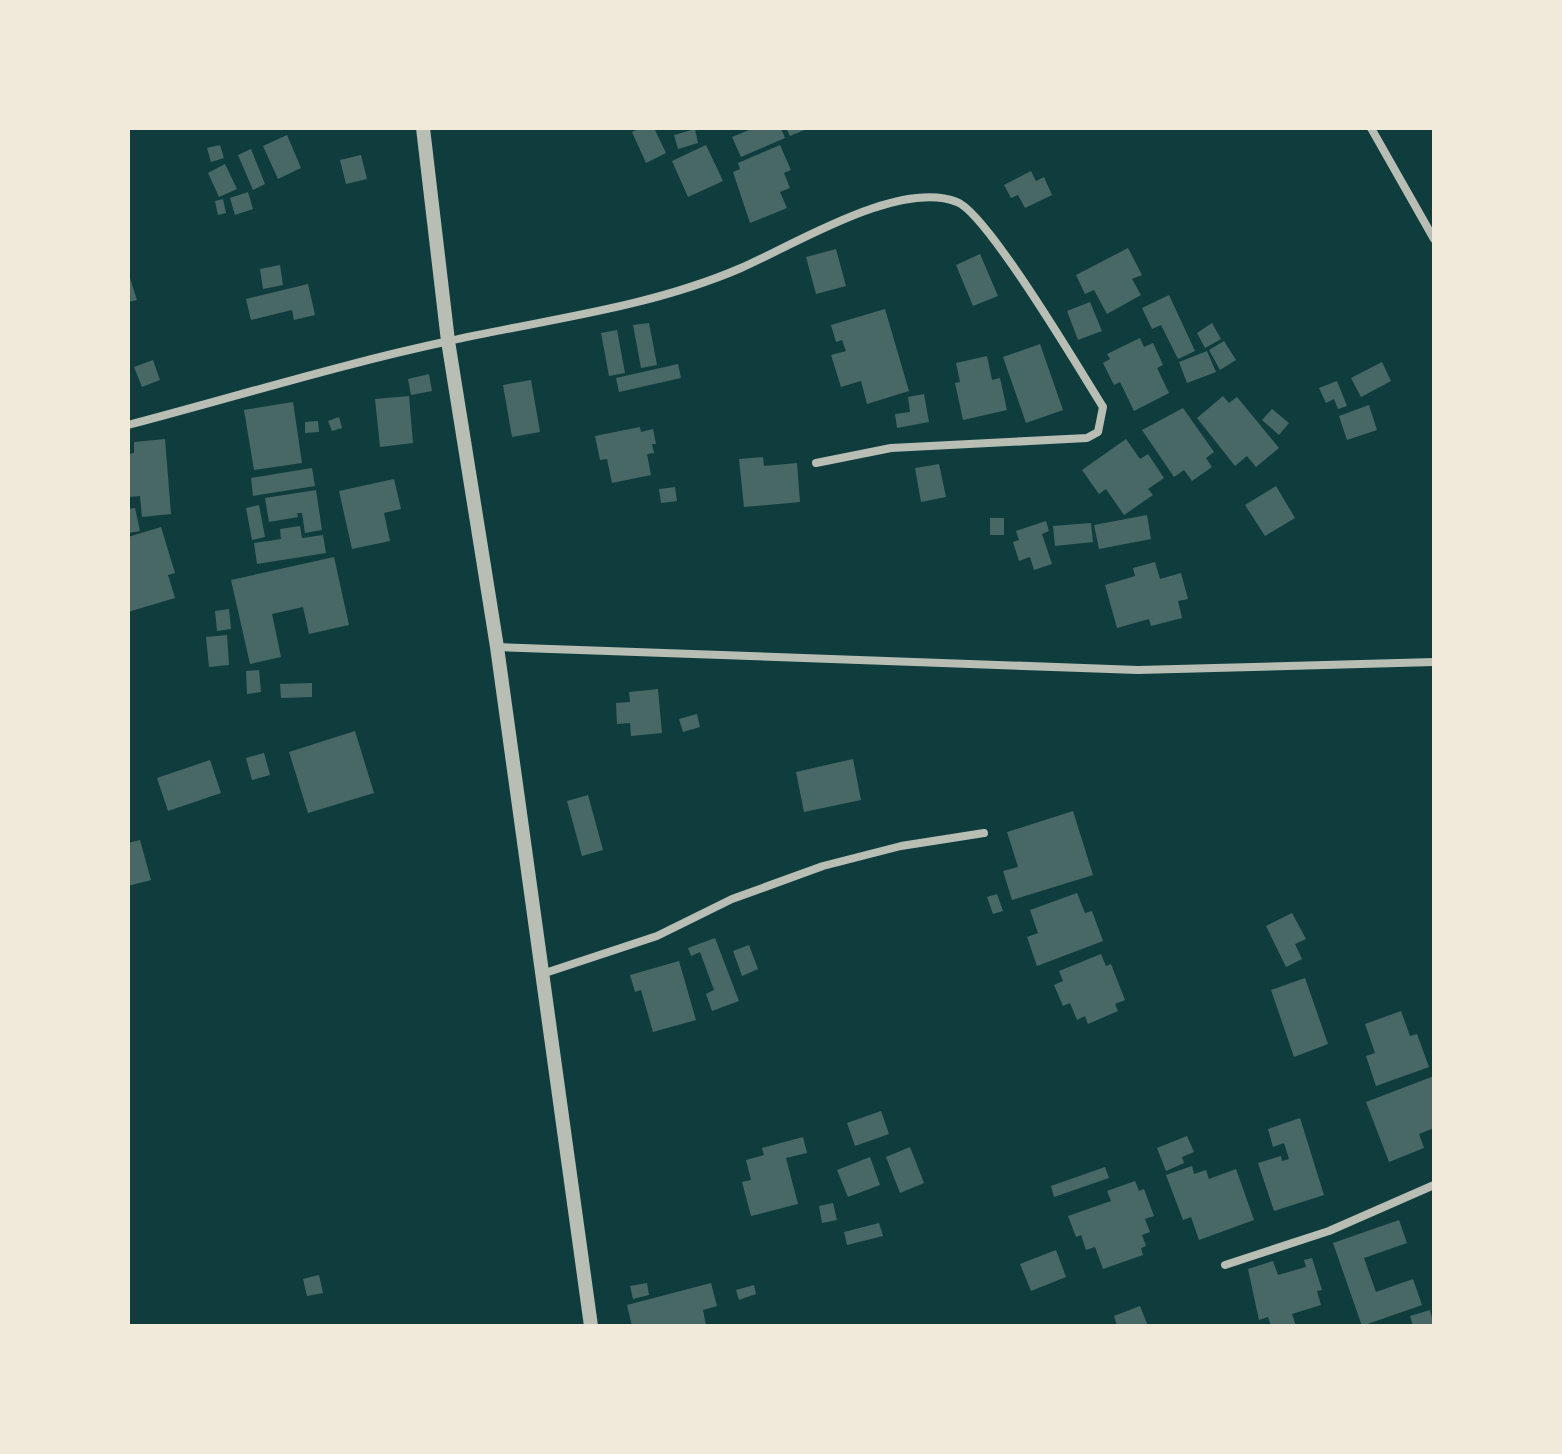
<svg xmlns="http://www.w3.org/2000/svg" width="1562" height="1454" font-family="'Crimson Pro',serif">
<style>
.building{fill:#486865}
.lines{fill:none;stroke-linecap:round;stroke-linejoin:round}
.minor{stroke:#b8beb3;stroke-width:8}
.tertiary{stroke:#b8beb3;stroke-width:14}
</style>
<rect width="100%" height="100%" fill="#0f3d3e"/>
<path class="building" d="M 641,128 L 654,128 L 666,153 L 646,163 L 632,132 Z
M 754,128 L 781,128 L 785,138 L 741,157 L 732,137 Z
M 786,128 L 809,128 L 790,136 Z
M 695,129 L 698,143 L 678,149 L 674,135 Z
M 287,135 L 301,168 L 278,179 L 263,146 Z
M 220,145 L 224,158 L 211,162 L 207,148 Z
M 706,145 L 723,181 L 688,197 L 672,161 Z
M 780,145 L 791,170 L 784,173 L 790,188 L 780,192 L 787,208 L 750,223 L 733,172 L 740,169 L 738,163 Z
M 251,149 L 265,184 L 253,190 L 238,155 Z
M 361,155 L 367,179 L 346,184 L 340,160 Z
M 225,164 L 237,189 L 219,197 L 208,173 Z
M 1031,171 L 1036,181 L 1044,177 L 1052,195 L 1025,208 L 1018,195 L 1011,198 L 1004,185 Z
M 248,192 L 253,209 L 235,215 L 230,198 Z
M 223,199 L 226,213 L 218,215 L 215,201 Z
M 1128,248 L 1142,275 L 1132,279 L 1141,295 L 1107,314 L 1094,290 L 1085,294 L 1076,275 Z
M 836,249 L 846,286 L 816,294 L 806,257 Z
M 980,254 L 998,296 L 973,306 L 956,265 Z
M 280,265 L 283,285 L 263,289 L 260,269 Z
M 128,272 L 137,300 L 128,302 Z
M 308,284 L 315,315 L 294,320 L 292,310 L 251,320 L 246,299 Z
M 1169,295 L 1195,351 L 1178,359 L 1161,325 L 1152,329 L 1142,308 Z
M 1090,302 L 1102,331 L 1078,340 L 1067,311 Z
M 885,309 L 909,391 L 867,404 L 861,381 L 841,387 L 831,355 L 846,351 L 842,340 L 836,342 L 831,325 Z
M 649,323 L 657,365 L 641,368 L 633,325 Z
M 1212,323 L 1221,339 L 1205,348 L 1197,333 Z
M 617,330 L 625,373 L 609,376 L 601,333 Z
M 1140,338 L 1144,347 L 1153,343 L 1163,365 L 1157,368 L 1169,393 L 1134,411 L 1120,382 L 1114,385 L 1103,363 L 1110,359 L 1107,354 Z
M 1224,341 L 1236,360 L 1220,370 L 1209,350 Z
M 1040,344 L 1063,410 L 1026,423 L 1003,357 Z
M 1207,351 L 1216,372 L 1187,383 L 1179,362 Z
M 987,356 L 992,380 L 1000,378 L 1007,410 L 963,420 L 955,383 L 960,382 L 956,363 Z
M 153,360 L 160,380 L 142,387 L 134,367 Z
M 1382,362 L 1391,381 L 1361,397 L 1351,378 Z
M 678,364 L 681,378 L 619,392 L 616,378 Z
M 429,374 L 432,391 L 411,395 L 408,379 Z
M 531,380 L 540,432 L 512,437 L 503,385 Z
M 1337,381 L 1347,406 L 1338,409 L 1334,399 L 1326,403 L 1319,388 Z
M 924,394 L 929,422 L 897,428 L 895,414 L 910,412 L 908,397 Z
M 409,396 L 413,443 L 380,447 L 375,399 Z
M 1223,396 L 1229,403 L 1237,397 L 1279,448 L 1256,467 L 1247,456 L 1235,466 L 1197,418 Z
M 293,402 L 302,463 L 254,470 L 244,410 Z
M 1369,405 L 1377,430 L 1347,440 L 1339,416 Z
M 1183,408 L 1214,452 L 1206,458 L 1212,467 L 1192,481 L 1184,470 L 1174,477 L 1142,430 Z
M 1272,409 L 1289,423 L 1279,435 L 1262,420 Z
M 339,417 L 342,428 L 332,431 L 328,421 Z
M 318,421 L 319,432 L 305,433 L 305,422 Z
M 640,427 L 641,432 L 653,429 L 656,444 L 652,444 L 654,453 L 647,454 L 651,475 L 612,483 L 607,459 L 600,460 L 595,436 Z
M 165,439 L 171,514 L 142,517 L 140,496 L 128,497 L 128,454 L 134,453 L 134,442 Z
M 1126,439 L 1140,459 L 1148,454 L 1164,478 L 1148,489 L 1153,495 L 1124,515 L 1106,489 L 1099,494 L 1082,470 Z
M 763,457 L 764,466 L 797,463 L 800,502 L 744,507 L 739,459 Z
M 939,464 L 946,497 L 921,502 L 915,468 Z
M 312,468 L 315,486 L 253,496 L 251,478 Z
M 394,479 L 401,509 L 384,513 L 390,541 L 352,549 L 339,491 Z
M 1276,486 L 1295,518 L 1265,536 L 1245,505 Z
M 675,487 L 677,501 L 661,503 L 659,489 Z
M 316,490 L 322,530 L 305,533 L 302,513 L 297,513 L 298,517 L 269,522 L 265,498 Z
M 259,505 L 265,537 L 252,540 L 246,508 Z
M 135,508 L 140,531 L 128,533 L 128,509 Z
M 1147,515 L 1151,539 L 1099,549 L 1094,525 Z
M 990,518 L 1004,518 L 1004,535 L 990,535 Z
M 1046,521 L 1049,531 L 1042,534 L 1052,564 L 1034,570 L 1030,557 L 1019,561 L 1013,542 L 1019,540 L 1016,531 Z
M 1091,523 L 1093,542 L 1055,546 L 1053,526 Z
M 300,526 L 302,538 L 323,535 L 326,553 L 257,564 L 254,543 L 281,539 L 280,529 Z
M 161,527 L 175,573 L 168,575 L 175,598 L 128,612 L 128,537 Z
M 334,557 L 349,625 L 309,634 L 303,607 L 272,614 L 281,657 L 250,664 L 231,580 Z
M 1155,562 L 1160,579 L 1181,573 L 1188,599 L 1178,601 L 1182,618 L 1151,626 L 1149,619 L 1117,628 L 1105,585 L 1135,576 L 1133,568 Z
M 229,609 L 231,629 L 217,631 L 215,611 Z
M 227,635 L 229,665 L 209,667 L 206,637 Z
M 259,670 L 261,692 L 247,694 L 246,671 Z
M 312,683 L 312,697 L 281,698 L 280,684 Z
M 658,689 L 662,733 L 631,736 L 630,723 L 617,724 L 616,703 L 630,702 L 629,692 Z
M 697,714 L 700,727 L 683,732 L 679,719 Z
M 355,731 L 374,793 L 308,813 L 289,752 Z
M 264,753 L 270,775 L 252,780 L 246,758 Z
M 853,759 L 861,800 L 804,812 L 796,772 Z
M 210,760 L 221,793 L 168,811 L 157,778 Z
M 588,795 L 603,850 L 582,856 L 567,801 Z
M 1073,811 L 1093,875 L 1012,900 L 1003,871 L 1018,867 L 1007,832 Z
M 140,840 L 151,880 L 128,886 L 128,843 Z
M 1077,893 L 1085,913 L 1092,911 L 1103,941 L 1037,966 L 1027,937 L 1038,933 L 1030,910 Z
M 997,894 L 1003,911 L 993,914 L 987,897 Z
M 1292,913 L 1306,939 L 1295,944 L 1302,959 L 1286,967 L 1266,926 Z
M 715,938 L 739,1001 L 712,1011 L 706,994 L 714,990 L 700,952 L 691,956 L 688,948 Z
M 749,945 L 758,969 L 742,976 L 733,951 Z
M 1101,954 L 1106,966 L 1111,964 L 1125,1000 L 1115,1004 L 1118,1011 L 1088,1024 L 1085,1016 L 1077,1020 L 1070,1003 L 1063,1006 L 1054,985 L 1063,981 L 1059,971 Z
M 679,961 L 696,1020 L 653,1032 L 641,990 L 635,992 L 630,975 Z
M 1305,978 L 1328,1044 L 1294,1057 L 1271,990 Z
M 1401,1011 L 1410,1036 L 1417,1034 L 1429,1067 L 1376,1086 L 1366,1056 L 1375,1053 L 1365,1024 Z
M 1434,1076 L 1434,1128 L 1419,1134 L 1424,1148 L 1389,1162 L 1366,1102 Z
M 881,1111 L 889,1134 L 855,1146 L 847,1123 Z
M 1300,1118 L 1324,1195 L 1274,1211 L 1258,1163 L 1281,1156 L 1282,1161 L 1289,1159 L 1284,1143 L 1273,1147 L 1268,1129 Z
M 1187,1136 L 1194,1152 L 1182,1157 L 1184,1163 L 1166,1171 L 1157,1148 Z
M 803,1137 L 807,1153 L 786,1158 L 798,1204 L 751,1216 L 742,1182 L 751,1180 L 746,1160 L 764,1155 L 762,1148 Z
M 910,1147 L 924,1183 L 900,1193 L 886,1157 Z
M 870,1157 L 880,1185 L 848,1197 L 837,1170 Z
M 1192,1166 L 1194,1174 L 1206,1170 L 1209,1179 L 1236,1169 L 1254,1220 L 1199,1240 L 1191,1217 L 1183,1220 L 1166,1175 Z
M 1105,1167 L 1109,1178 L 1054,1197 L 1051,1186 Z
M 1135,1181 L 1139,1191 L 1144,1189 L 1154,1216 L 1145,1219 L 1150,1232 L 1142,1235 L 1146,1246 L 1141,1248 L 1143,1255 L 1103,1269 L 1095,1247 L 1086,1250 L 1081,1235 L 1076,1237 L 1068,1216 L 1111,1201 L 1107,1191 Z
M 833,1203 L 837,1220 L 822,1223 L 819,1206 Z
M 1399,1220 L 1407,1243 L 1364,1258 L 1376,1292 L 1413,1279 L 1422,1305 L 1362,1326 L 1333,1243 Z
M 879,1223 L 883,1236 L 847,1245 L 844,1232 Z
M 1056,1250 L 1066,1277 L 1031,1291 L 1020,1264 Z
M 1312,1258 L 1322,1290 L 1317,1291 L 1321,1305 L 1292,1314 L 1296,1326 L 1271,1326 L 1268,1317 L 1259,1320 L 1248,1269 L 1273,1261 L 1278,1275 L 1306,1267 L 1304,1260 Z
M 319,1275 L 323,1293 L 307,1296 L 303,1279 Z
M 647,1283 L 649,1295 L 633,1299 L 630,1286 Z
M 711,1283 L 717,1306 L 703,1310 L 706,1325 L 632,1326 L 627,1305 Z
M 754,1285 L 756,1294 L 739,1300 L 736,1290 Z
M 1140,1306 L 1148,1326 L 1117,1326 L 1114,1316 Z
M 1430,1310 L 1434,1326 L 1413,1326 L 1410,1316 Z"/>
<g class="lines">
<path class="minor" d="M 1371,128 L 1434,239
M 128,425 C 235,397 341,364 449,341 C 548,319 648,308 741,268 C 794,245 899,179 957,202 C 987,213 1081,372 1103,407 L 1098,432 L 1087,438 L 891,448 L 816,463
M 497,647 L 1138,670 L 1434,662
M 542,974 L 657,936 L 732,899 L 823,866 L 901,846 L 984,833
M 1225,1265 L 1329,1231 L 1434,1185"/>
<path class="tertiary" d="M 423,128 L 448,341 L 497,647 L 591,1326"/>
</g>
<rect width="1562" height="1454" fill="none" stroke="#f1e9da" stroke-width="260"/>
</svg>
